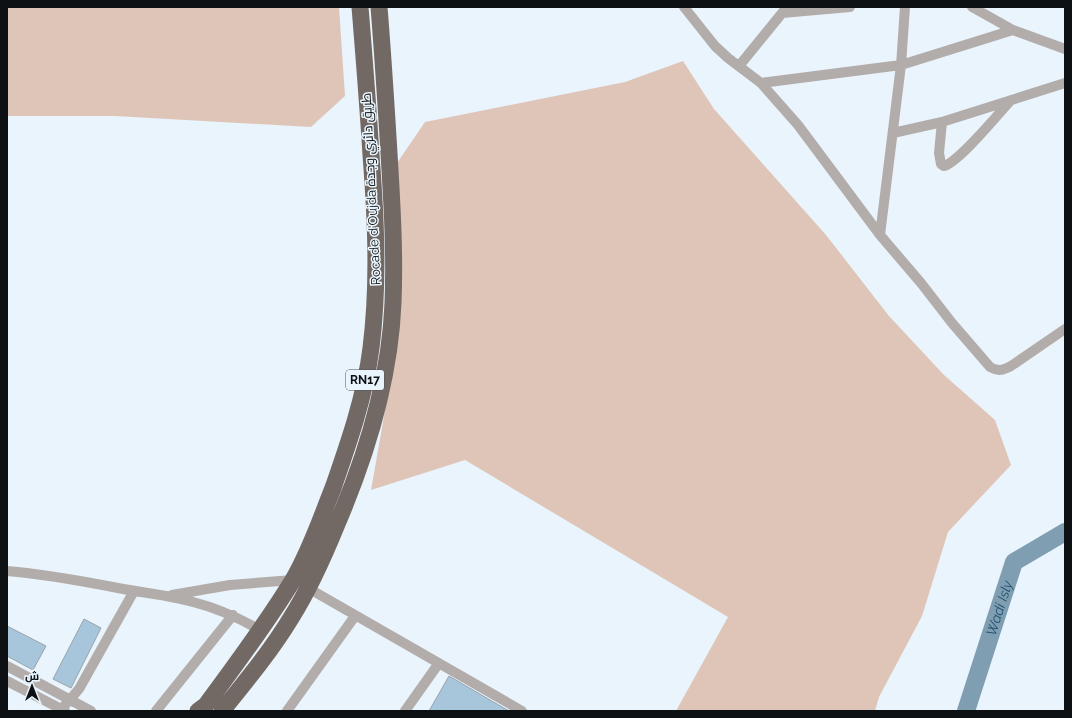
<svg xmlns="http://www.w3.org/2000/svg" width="1072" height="718" font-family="Raleway,Cairo,sans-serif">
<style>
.green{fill:#dfc5b8}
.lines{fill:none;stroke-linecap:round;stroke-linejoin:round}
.river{stroke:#809eb2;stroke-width:18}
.building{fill:#a8c6db;stroke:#99a3ab}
.minor{stroke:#b2adaa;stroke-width:10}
.trunk{stroke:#736964;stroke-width:17}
.labels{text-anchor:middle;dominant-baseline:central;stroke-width:3;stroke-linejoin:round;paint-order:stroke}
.shield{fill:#e9f4fc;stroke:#4f555a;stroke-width:1}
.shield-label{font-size:12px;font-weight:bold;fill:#0d1114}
.street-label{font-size:13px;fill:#0d1114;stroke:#e9f4fc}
.water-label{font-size:14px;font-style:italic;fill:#1f5170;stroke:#e9f4fc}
</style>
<rect width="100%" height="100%" fill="#e9f4fc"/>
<path class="green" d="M 7,7 L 339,7 L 345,96 L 311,127 L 115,116 L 7,116 Z
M 683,61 L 714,109 L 826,235 L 889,316 L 944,375 L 995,420 L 1011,465 L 948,532 L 922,616 L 879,697 L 875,711 L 676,711 L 728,617 L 465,460 L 371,490 L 383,422 L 401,295 L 395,166 L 425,122 L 625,82 Z"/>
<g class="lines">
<path class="river" id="s1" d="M 966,711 L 1014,562 L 1065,532"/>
</g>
<path class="building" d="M 84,619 L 101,628 L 71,688 L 53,679 Z
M 7,626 L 46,646 L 33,670 L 7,656 Z
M 449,676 L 509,711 L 429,711 Z"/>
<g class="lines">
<path class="minor" d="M 684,7 L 715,46 L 728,58 L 761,83 L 798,125 L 880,235 L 921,283 L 952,323 L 990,367 C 999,372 1003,370 1011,366 L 1065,329
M 972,7 L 1013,30 L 1065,49
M 782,13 L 850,7
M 739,66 L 787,7
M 761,83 L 901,65 L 1013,30
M 942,122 L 939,153 L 941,164 L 944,166 C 960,161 998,114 1011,100
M 893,133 L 942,122 L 1065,83
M 880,235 L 901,65 L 905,7
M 7,571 C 44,574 82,581 118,588 C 143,593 169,595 193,602 C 217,608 239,618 260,630
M 308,588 L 522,711
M 172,595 L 230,585 L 293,580
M 7,666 L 91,711
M 7,681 L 65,711
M 60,711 L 79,689 L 134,591
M 156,711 L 233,615
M 287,711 L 355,616
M 405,711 L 439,663"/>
<path class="trunk" d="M 198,711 L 206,705 C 236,664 267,623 293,580 C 310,551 321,518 333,488 C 349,442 365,396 371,348 C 379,284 376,220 371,155 C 368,106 364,56 360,7
M 222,711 C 246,681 271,651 291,618 C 310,588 324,556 337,524 C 367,454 390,379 393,303 C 395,253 392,203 389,153 C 386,104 383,56 379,7"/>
</g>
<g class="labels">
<rect class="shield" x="346" y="370" width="38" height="20" rx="3"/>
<g class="shield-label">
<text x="365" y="380">RN17</text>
</g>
<g class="street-label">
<text transform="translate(371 189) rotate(-93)">Rocade d'Oujda طريق دائري وجدة</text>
</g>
<g class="water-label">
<text stroke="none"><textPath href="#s1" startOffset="108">Wadi Isly</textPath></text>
</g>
</g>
<rect width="1072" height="718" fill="none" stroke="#0d1114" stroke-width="16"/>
<g transform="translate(32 686)" stroke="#e9f4fc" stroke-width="3" paint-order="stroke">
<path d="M0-3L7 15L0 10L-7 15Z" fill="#0d1114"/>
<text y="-6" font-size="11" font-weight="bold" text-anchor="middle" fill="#0d1114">ش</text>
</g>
</svg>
